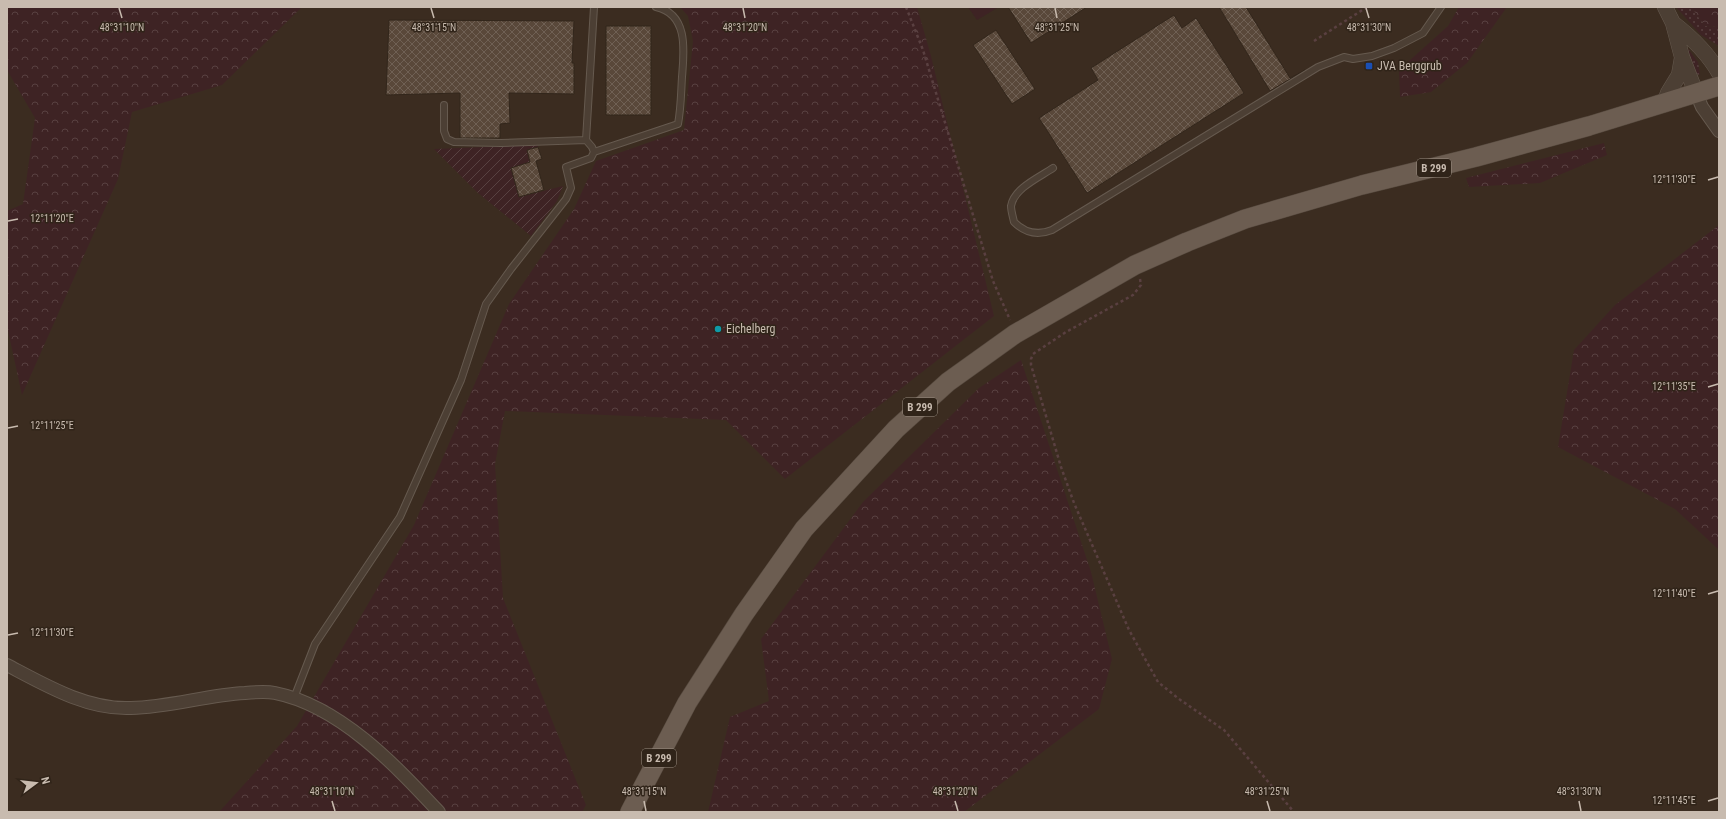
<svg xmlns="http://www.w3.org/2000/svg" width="1726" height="819" font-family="'Roboto Condensed',sans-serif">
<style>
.grass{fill:url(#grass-dots)}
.forest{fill:url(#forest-crowns)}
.park{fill:#3e2324}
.garden{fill:url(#garden-furrows)}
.building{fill:url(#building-cross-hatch);stroke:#32261b}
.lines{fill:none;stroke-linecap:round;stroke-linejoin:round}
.service-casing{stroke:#665a4f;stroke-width:8}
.minor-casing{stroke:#665a4f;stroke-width:14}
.tertiary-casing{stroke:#665a4f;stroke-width:16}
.primary-casing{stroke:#55483d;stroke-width:20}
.path{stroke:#5a4041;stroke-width:2.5;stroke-dasharray:3 3;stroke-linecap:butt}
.service{stroke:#4c3f34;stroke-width:6}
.minor{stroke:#4c3f34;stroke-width:12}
.tertiary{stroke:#4c3f34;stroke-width:15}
.primary{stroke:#6c5d51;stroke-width:19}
.ticks{fill:none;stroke:#c8bbaf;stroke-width:1.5}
.transit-dot{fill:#1a4fb4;stroke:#302419;stroke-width:1.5}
.culture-dot{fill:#0f9aa8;stroke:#302419;stroke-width:1.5}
.labels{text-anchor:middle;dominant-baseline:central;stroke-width:3;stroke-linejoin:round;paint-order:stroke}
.shield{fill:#302419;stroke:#9a8e82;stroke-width:1}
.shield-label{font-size:11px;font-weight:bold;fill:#c8bbaf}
.poi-label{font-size:12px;fill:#c8bbaf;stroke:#302419;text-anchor:start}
.ticks-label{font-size:10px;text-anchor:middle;fill:#c8bbaf;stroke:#302419;stroke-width:3;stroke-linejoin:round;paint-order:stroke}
</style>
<defs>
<pattern id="grass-dots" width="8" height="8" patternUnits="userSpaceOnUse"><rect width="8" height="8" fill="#3e2324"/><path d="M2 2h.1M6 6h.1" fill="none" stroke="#584141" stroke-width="1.8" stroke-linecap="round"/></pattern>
<pattern id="forest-crowns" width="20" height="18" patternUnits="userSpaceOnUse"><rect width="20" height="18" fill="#3e2324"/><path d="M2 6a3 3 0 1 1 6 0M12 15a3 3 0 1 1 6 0" fill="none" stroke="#584141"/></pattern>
<pattern id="garden-furrows" width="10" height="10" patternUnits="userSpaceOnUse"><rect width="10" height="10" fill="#3e2324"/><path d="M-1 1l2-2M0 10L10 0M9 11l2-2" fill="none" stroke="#584141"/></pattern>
<pattern id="building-cross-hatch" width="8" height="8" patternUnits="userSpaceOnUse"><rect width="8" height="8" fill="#59483a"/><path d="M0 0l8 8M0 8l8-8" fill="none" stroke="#6f6054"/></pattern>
</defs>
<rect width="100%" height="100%" fill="#3b2c20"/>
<path class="grass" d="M 1676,7 L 1691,7 L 1705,26 L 1719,27 L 1719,46 L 1701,35 Z
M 1683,42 L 1698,62 L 1700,74 L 1698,75 L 1695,71 Z"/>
<path class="forest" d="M 7,7 L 302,7 L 222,85 L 132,112 L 118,179 L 22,395 L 7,326 L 7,211 L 23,204 L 35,118 L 7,70 Z
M 680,7 L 917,7 L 931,56 L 994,316 L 785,479 L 726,420 L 505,411 L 495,464 L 503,598 L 586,805 L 582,812 L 219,812 L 297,726 L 414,525 L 509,304 L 574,209 L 596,161 L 684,130 L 693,41 L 688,16 Z
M 1459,7 L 1507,7 L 1467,63 L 1431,92 L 1400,97 L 1399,70 L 1448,26 Z
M 1691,7 L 1719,7 L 1719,27 L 1705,26 Z
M 1604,143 L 1607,155 L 1540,183 L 1469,187 L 1466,178 Z
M 1719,225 L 1719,550 L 1675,509 L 1558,447 L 1574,350 L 1615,305 Z
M 1021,360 L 1091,572 L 1112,659 L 1099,709 L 964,812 L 708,812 L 730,717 L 769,701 L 761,639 L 863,502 L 979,388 Z"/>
<path class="park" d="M 968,7 L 996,7 L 997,8 L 977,20 Z"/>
<path class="garden" d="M 538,145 L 538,147 L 527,150 L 530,162 L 511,168 L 519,197 L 563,186 L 557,201 L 531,236 L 478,193 L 434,149 Z"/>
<path class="building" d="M 1008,7 L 1087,7 L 1031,43 Z
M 1219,7 L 1246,7 L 1290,78 L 1305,70 L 1270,91 Z
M 1174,15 L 1182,28 L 1196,18 L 1244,93 L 1087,193 L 1039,118 L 1098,80 L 1091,68 Z
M 389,20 L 574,21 L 572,63 L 574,63 L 574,94 L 509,93 L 510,123 L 500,124 L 500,138 L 460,138 L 460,93 L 386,95 Z
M 606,26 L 651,26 L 651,115 L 606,115 Z
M 996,30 L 1035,89 L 1012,104 L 973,45 Z
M 538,147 L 542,159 L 536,161 L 544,190 L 519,197 L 511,168 L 530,162 L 527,150 Z"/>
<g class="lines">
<defs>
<path id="service" d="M 586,140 L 594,7
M 594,152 L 678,124 C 681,108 681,93 682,77 C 684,52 689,14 656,7
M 1053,168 C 1040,177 1014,188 1011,206 C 1011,211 1013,217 1014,222 C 1025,233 1037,236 1052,230 L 1318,67 L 1344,57 L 1353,59 L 1372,56 L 1394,48 L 1423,33 L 1441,7
M 294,698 L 315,644 L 400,517 L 461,380 L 486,304 L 511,269 L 566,199 L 571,188 L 566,167 L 591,158 L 594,152 L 592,147 L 586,140 L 501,143 L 454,142 L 447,139 L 444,131 L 444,105"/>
<path id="minor" d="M 1696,93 L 1702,107 L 1719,131
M 7,665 C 45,685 87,710 131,708 C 170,707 207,695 245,693 C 255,692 266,691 275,693 C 340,706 395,765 439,812"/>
<path id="tertiary" d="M 1665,7 L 1673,23 L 1682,57 L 1696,93
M 1673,23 C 1691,37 1708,53 1719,73
M 1664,104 L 1668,93 L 1679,75 L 1682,58"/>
<path id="primary" d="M 630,812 L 687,703 L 744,614 L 804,529 L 896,429 L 948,382 L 1015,334 L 1135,265 L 1187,242 L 1245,219 L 1362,185 L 1476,157 L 1589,126 L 1719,86"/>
</defs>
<use href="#service" class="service-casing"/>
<use href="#minor" class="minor-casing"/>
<use href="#tertiary" class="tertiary-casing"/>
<use href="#primary" class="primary-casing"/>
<path class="path" d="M 906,7 L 923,50 L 993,281 L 1010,320
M 1314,41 L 1367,7
M 1140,279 L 1141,285 L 1133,295 L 1066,332 L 1033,354 L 1031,359 L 1031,365 L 1061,467 L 1074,503 L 1129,630 L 1158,682 L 1179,699 L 1224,730 L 1294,812"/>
<use href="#service" class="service"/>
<use href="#minor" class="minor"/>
<use href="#tertiary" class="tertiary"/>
<use href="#primary" class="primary"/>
</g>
<path class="ticks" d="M 119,8 L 122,18M 431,8 L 434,18M 743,8 L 745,18M 1055,8 L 1057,18M 1366,8 L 1369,18M 1708,180 L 1718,177M 8,221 L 18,219M 1708,387 L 1718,384M 8,428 L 18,426M 1708,594 L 1718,591M 8,635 L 18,633M 332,801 L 335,811M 644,801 L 646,811M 955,801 L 958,811M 1267,801 L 1270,811M 1579,801 L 1581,811M 1708,801 L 1718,798"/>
<rect class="transit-dot" x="1365" y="62" width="8" height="8" rx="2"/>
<circle class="culture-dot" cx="718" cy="329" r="4"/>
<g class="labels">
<g class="shield">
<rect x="1417" y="159" width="34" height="18" rx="3"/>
<rect x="903" y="398" width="34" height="18" rx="3"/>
<rect x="642" y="749" width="34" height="18" rx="3"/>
</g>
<g class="shield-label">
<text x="1434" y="168">B 299</text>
<text x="920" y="407">B 299</text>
<text x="659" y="758">B 299</text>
</g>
<g class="poi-label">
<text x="1377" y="66">JVA Berggrub</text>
<text x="726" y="329">Eichelberg</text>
</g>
</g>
<g class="ticks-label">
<text x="122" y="31">48°31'10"N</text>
<text x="434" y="31">48°31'15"N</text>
<text x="745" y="31">48°31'20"N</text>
<text x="1057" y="31">48°31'25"N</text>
<text x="1369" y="31">48°31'30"N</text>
<text x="1674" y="183">12°11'30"E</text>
<text x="52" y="222">12°11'20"E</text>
<text x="1674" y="390">12°11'35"E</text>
<text x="52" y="429">12°11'25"E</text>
<text x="1674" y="597">12°11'40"E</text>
<text x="52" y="636">12°11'30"E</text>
<text x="332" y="795">48°31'10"N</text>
<text x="644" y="795">48°31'15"N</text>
<text x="955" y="795">48°31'20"N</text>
<text x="1267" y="795">48°31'25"N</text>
<text x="1579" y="795">48°31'30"N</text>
<text x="1674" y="804">12°11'45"E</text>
</g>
<rect width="1726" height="819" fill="none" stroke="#c8bbaf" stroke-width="16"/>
<g transform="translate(36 783) rotate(75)" stroke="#302419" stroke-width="3" paint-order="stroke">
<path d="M0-3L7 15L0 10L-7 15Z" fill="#c8bbaf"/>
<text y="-6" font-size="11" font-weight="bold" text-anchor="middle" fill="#c8bbaf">N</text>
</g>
</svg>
